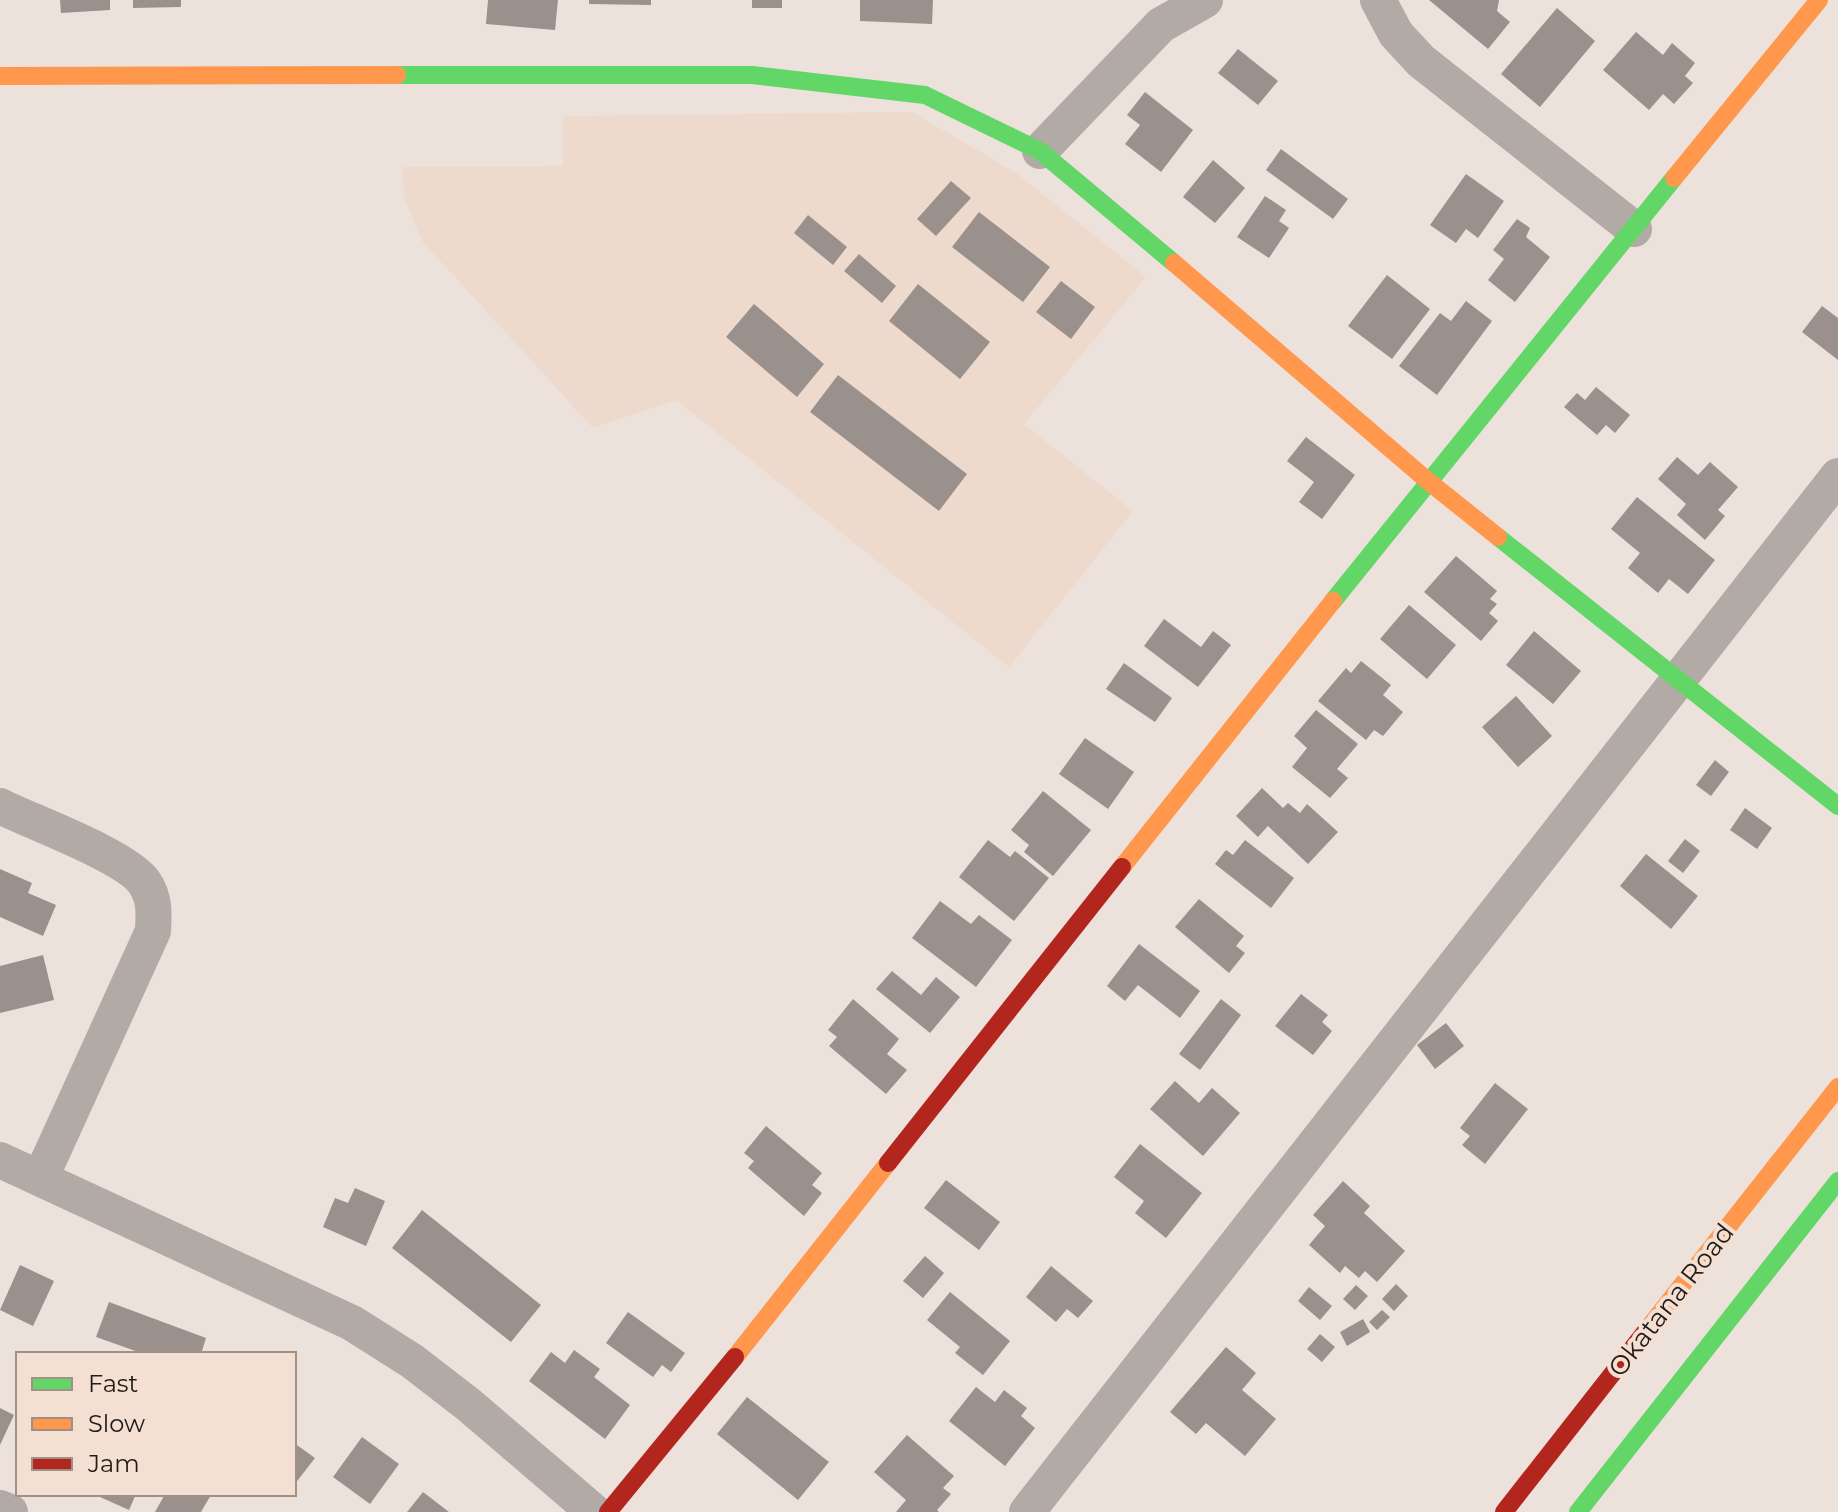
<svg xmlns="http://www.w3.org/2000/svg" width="1838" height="1512" font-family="Montserrat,sans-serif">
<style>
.built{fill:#eed9cd}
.building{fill:#9a918c}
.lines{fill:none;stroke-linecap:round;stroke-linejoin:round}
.street{stroke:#b2aaa4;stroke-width:36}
.fast{stroke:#63d668;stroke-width:18}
.slow{stroke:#ff974d;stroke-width:18}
.jam{stroke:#b3261e;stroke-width:18}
.labels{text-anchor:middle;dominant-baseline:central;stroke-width:8;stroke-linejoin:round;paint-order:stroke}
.street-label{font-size:26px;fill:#221b17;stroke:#f4dfd3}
</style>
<rect width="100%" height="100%" fill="#ece1db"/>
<path class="built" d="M 912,112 L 1016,173 L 1146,277 L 1024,424 L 1133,511 L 1009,667 L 676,400 L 593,428 L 422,241 L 404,197 L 403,167 L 563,166 L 563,116 Z"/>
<path class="building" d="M 60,0 L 110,0 L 110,10 L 61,13 Z
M 133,0 L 181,0 L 181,7 L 133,8 Z
M 488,0 L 558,0 L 555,30 L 486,24 Z
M 589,0 L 651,0 L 651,5 L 589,4 Z
M 752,0 L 782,0 L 782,8 L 752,8 Z
M 860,0 L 933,0 L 932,24 L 860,21 Z
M 1429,0 L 1499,0 L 1497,11 L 1510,22 L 1488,49 Z
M 1557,8 L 1595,41 L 1540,107 L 1501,74 Z
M 1636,32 L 1663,55 L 1672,43 L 1695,63 L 1685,76 L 1693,83 L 1674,104 L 1663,94 L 1649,110 L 1603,70 Z
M 1238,49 L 1278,81 L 1258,105 L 1218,73 Z
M 1145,92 L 1193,130 L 1161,172 L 1125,144 L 1140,125 L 1127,115 Z
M 1281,149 L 1348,199 L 1333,219 L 1266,170 Z
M 1213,160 L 1245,188 L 1215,223 L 1183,197 Z
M 1466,174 L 1504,201 L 1478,238 L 1466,229 L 1456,243 L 1430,225 Z
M 951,181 L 971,198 L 936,236 L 917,219 Z
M 1265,196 L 1286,210 L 1279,221 L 1289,228 L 1269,258 L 1237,237 Z
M 979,212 L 1050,267 L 1023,302 L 952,247 Z
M 808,215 L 847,247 L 833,265 L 794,233 Z
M 1517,219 L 1530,228 L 1526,237 L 1550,257 L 1515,302 L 1488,280 L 1504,259 L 1493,250 Z
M 859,254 L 896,286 L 882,303 L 844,271 Z
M 1387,275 L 1430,309 L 1392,359 L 1348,326 Z
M 1061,281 L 1095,307 L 1071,339 L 1036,312 Z
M 918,284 L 990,342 L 960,379 L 889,321 Z
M 1466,301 L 1492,321 L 1437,395 L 1399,366 L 1440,313 L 1451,321 Z
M 754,304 L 824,364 L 797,397 L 726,337 Z
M 1822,306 L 1838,318 L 1838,360 L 1802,332 Z
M 838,375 L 967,474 L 939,511 L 810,412 Z
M 1596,387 L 1630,415 L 1615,433 L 1606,425 L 1597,435 L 1564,407 L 1577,393 L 1585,400 Z
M 1306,437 L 1355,475 L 1322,519 L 1299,502 L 1314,482 L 1287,461 Z
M 1677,457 L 1698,475 L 1710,462 L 1738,487 L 1718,510 L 1725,516 L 1705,540 L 1677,515 L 1686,504 L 1658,479 Z
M 1637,497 L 1715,560 L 1688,594 L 1669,579 L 1658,593 L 1628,568 L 1640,553 L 1611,529 Z
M 1456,556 L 1497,591 L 1490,599 L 1497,604 L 1489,613 L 1498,621 L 1481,641 L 1424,592 Z
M 1409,605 L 1456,645 L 1427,679 L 1380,639 Z
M 1164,619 L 1201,647 L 1213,631 L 1231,645 L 1198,687 L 1144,646 Z
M 1534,631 L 1581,671 L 1553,704 L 1506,665 Z
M 1361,661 L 1391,685 L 1383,695 L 1403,712 L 1383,736 L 1374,730 L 1366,740 L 1318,701 L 1346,668 L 1351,673 Z
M 1124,663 L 1172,698 L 1155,722 L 1106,689 Z
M 1516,696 L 1552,736 L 1518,767 L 1482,727 Z
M 1316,710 L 1358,744 L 1337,769 L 1348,778 L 1330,798 L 1292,767 L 1307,748 L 1294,736 Z
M 1085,738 L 1134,772 L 1108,809 L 1059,774 Z
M 1715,760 L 1729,772 L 1711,796 L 1696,785 Z
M 1262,788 L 1283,808 L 1288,803 L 1300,813 L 1307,804 L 1338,832 L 1308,864 L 1268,826 L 1258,837 L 1236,816 Z
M 1043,791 L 1091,830 L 1053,876 L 1024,852 L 1029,845 L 1011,830 Z
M 1745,808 L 1772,828 L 1757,849 L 1730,830 Z
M 1685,839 L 1700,851 L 1683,873 L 1668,861 Z
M 988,840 L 1010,857 L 1015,851 L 1049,878 L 1014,921 L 959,877 Z
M 1245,840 L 1294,878 L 1271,908 L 1215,864 L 1226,850 L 1233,855 Z
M 1646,854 L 1698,896 L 1671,929 L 1620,886 Z
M 0,869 L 32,883 L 28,893 L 56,905 L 43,936 L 0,917 Z
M 1199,899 L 1244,936 L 1236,946 L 1245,953 L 1229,973 L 1175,927 Z
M 940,901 L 971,924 L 979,915 L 1012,940 L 976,987 L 912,938 Z
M 1139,944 L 1200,991 L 1180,1018 L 1138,985 L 1125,1001 L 1107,986 Z
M 43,955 L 54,1000 L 0,1013 L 0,966 Z
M 892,971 L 921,995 L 936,977 L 960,997 L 930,1033 L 876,989 Z
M 1301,994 L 1328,1015 L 1322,1022 L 1332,1031 L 1313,1055 L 1275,1026 Z
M 853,999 L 899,1039 L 887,1054 L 907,1070 L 886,1094 L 829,1046 L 837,1037 L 828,1030 Z
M 1221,999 L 1241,1015 L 1200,1070 L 1179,1054 Z
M 1446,1023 L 1464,1046 L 1435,1069 L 1417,1045 Z
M 1175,1081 L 1199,1103 L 1212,1088 L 1240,1113 L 1203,1156 L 1150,1109 Z
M 1495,1083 L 1528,1109 L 1485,1164 L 1462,1145 L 1470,1136 L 1460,1128 Z
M 766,1126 L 822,1173 L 812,1185 L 822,1193 L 804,1216 L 748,1168 L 754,1161 L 744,1153 Z
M 1140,1144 L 1202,1193 L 1166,1238 L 1135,1213 L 1144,1201 L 1114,1177 Z
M 946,1180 L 1000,1222 L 979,1250 L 924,1208 Z
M 1343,1181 L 1370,1206 L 1364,1213 L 1405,1251 L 1377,1282 L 1365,1271 L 1359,1278 L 1345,1266 L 1340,1273 L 1309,1245 L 1325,1226 L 1313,1215 Z
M 355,1188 L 385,1201 L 366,1246 L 323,1227 L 335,1198 L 348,1203 Z
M 422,1210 L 541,1305 L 511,1342 L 392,1248 Z
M 925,1256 L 944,1273 L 923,1298 L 903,1281 Z
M 20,1265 L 54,1281 L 33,1326 L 0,1310 Z
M 1051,1266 L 1093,1301 L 1078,1318 L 1067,1309 L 1056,1322 L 1026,1297 Z
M 1396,1284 L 1408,1296 L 1394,1311 L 1382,1299 Z
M 1356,1285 L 1368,1296 L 1355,1310 L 1343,1299 Z
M 1309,1287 L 1332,1306 L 1320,1320 L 1298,1301 Z
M 950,1292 L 1010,1341 L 983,1375 L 955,1353 L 960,1347 L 927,1320 Z
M 109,1302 L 206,1338 L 201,1354 L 144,1354 L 96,1337 Z
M 1382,1310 L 1390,1317 L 1377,1330 L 1369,1322 Z
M 628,1312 L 685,1353 L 671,1372 L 662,1365 L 653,1377 L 606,1343 Z
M 1363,1319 L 1370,1332 L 1347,1346 L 1340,1332 Z
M 1320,1334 L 1335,1347 L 1322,1362 L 1307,1349 Z
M 1226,1347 L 1256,1373 L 1242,1390 L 1276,1419 L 1245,1456 L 1206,1423 L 1196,1434 L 1170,1412 Z
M 574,1350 L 600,1369 L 594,1377 L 630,1405 L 605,1439 L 529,1381 L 551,1352 L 565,1363 Z
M 976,1387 L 995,1402 L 1004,1390 L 1027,1408 L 1021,1416 L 1035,1428 L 1005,1466 L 949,1421 Z
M 747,1397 L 829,1462 L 798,1500 L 717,1434 Z
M 0,1408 L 14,1415 L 0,1445 Z
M 907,1435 L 954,1476 L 943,1488 L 951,1494 L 937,1510 L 939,1512 L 896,1512 L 906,1500 L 874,1472 Z
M 362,1437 L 399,1464 L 370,1504 L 333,1477 Z
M 294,1443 L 315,1458 L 294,1485 Z
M 423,1492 L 449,1512 L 407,1512 Z
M 101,1494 L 136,1494 L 129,1510 L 100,1497 Z
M 165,1494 L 209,1494 L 211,1495 L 201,1512 L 155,1512 Z"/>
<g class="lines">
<path class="street" d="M 1378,0 L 1396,34 L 1421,61 L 1634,229
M 1040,151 L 1161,25 L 1205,0
M 0,806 C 32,822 126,856 144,882 C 155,898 154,913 153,931 L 41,1177
M 0,1160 L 352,1323 L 412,1361 L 469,1405 L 594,1512
M 0,1508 L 10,1512
M 1027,1512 L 1838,476"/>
<path class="fast" d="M 397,75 L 752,75 L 925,95 L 1040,151 L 1174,263
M 1498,537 L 1838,806
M 1333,601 L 1674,178
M 1578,1512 L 1838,1181"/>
<path class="slow" d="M 0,76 L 397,75
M 1674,178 L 1819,0
M 1174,263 L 1428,481 L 1498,537
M 1122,867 L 1333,601
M 1649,1327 L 1838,1087
M 735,1357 L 888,1163"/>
<path class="jam" d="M 888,1163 L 1122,867
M 608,1512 L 735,1357
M 1504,1512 L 1649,1327"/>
</g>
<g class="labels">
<g class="street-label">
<text transform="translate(1671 1300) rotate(-52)">Okatana Road</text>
</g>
</g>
<rect x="16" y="1352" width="280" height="144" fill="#f4dfd3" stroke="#a09188" stroke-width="2"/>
<rect x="32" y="1378" width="40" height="12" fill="#63d668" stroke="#a09188" stroke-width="2"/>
<text x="88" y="1392" font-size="24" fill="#221b17">Fast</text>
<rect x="32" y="1418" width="40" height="12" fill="#ff974d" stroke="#a09188" stroke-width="2"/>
<text x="88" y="1432" font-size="24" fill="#221b17">Slow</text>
<rect x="32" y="1458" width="40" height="12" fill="#b3261e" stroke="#a09188" stroke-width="2"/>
<text x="88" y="1472" font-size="24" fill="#221b17">Jam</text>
</svg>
